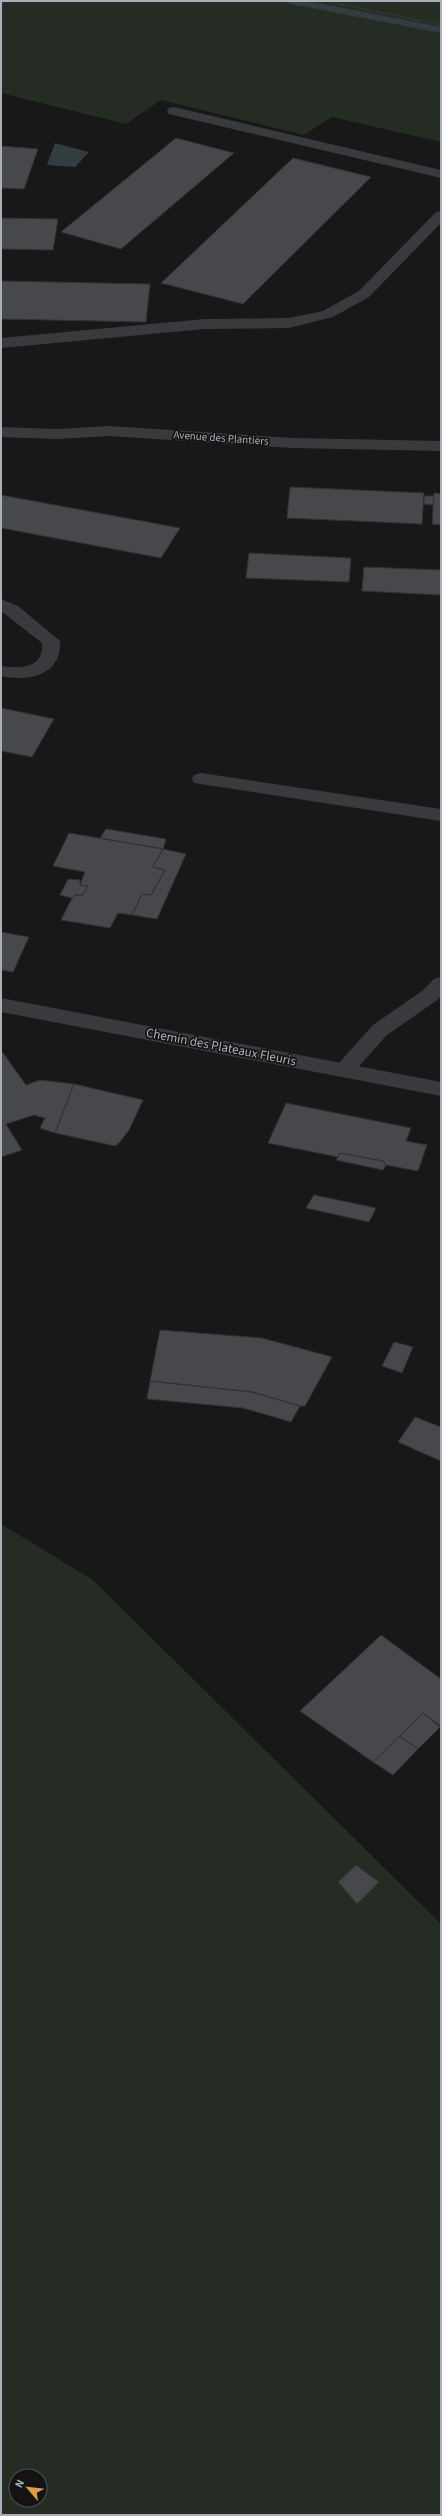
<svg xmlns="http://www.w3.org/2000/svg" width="442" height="2516" font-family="'Source Sans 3',sans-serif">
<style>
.green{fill:#242c24;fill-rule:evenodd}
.water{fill:#323c41}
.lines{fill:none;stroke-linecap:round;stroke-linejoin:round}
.stream{fill:#323c41;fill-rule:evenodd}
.building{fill:#47484c;stroke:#323235}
.path{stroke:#3f4145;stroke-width:1.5;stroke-dasharray:1.5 2;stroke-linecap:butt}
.lane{fill:#393a3e;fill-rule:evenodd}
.street{fill:#393a3e;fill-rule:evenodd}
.labels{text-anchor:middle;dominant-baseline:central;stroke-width:3.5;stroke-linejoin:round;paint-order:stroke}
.far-street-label{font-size:11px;fill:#abb0b8;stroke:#131314}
.street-label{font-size:13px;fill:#abb0b8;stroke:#131314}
</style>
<rect width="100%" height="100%" fill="#181819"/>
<path class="green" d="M 1,1 L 441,1 L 441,142 L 332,117 L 304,135 L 161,100 L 126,124 L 1,93 Z
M 1,1524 L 93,1580 L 441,1924 L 441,2515 L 1,2515 ZM 16,2476 L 40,2476 L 40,2500 L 16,2500 Z"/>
<path class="water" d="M 55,143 L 89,152 L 75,167 L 47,165 Z"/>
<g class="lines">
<path class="stream" d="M 286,1 L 308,1 L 441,27 L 441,33 L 291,4 Z"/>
</g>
<path class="building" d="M 176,138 L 234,153 L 121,249 L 61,232 Z
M 1,146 L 38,149 L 24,189 L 1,188 Z
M 293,158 L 371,177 L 243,304 L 161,283 Z
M 1,218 L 58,219 L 53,250 L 1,249 Z
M 1,281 L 150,284 L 146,322 L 1,319 Z
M 290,487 L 424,493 L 422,524 L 287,518 Z
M 434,493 L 441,494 L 441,525 L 432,524 Z
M 1,495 L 180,528 L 161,558 L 1,528 Z
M 424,496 L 434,496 L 433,505 L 424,504 Z
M 249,553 L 351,558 L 349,582 L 246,578 Z
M 364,567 L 441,570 L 441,595 L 362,591 Z
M 1,708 L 54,719 L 32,757 L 1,751 Z
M 106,829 L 166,839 L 163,849 L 100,838 Z
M 69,833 L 163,849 L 153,867 L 165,870 L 151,895 L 142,894 L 132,915 L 118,913 L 110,928 L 61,920 L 72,898 L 75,895 L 83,895 L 88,886 L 80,885 L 85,872 L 53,866 Z
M 163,849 L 186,854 L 157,919 L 132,915 L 142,894 L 151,895 L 165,870 L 153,867 Z
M 68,879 L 80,880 L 80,885 L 88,886 L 83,895 L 75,895 L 72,898 L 60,895 Z
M 1,932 L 29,937 L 13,972 L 1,970 Z
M 1,1053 L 3,1053 L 26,1085 L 40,1080 L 74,1084 L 55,1133 L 40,1128 L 45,1118 L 34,1115 L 6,1124 L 22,1150 L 1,1157 Z
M 74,1084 L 143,1100 L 129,1130 L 119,1143 L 115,1146 L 55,1133 Z
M 286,1103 L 411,1128 L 406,1141 L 427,1145 L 418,1171 L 386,1165 L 383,1161 L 340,1153 L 338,1157 L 268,1143 Z
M 340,1153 L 383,1161 L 386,1165 L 383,1170 L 336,1160 Z
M 314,1195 L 376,1208 L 369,1222 L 306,1208 Z
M 160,1330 L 262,1338 L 332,1357 L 305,1406 L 300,1406 L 252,1392 L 150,1381 Z
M 394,1342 L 413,1347 L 402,1373 L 382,1366 Z
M 150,1381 L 252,1392 L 300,1406 L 291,1422 L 243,1408 L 147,1399 Z
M 415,1417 L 441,1427 L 441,1461 L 398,1442 Z
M 381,1635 L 441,1679 L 441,1726 L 423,1713 L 373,1762 L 300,1711 Z
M 423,1713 L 440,1727 L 418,1749 L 399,1736 Z
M 399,1736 L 418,1749 L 393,1775 L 373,1762 Z
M 356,1865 L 379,1882 L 357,1904 L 338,1882 Z"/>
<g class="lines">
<path class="path" d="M 325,1 L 441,25"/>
<path class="lane" d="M 174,107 L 441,170 L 441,178 L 169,114 L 167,111 L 169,108 Z
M 441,211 L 441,223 L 369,297 L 333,317 L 289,328 L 205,329 L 1,348 L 1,338 L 205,319 L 289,318 L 323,311 L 359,291 L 436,212 Z
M 1,599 L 18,606 L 60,641 C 62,675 29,682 1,676 L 1,666 C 21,669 44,668 42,643 L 1,611 Z
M 201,773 L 441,809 L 441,821 L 194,783 L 192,779 L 194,775 Z
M 441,977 L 441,996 L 436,1001 L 387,1035 L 351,1075 L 344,1077 L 337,1075 L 334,1070 L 337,1065 L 373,1025 L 422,991 L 434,979 Z"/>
<path class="street" d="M 109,426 L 293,438 L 441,441 L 441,451 L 293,448 L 109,436 L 57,439 L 1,437 L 1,427 L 57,429 Z
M 1,998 L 441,1082 L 441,1096 L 1,1012 Z"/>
</g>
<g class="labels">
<g class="far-street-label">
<text transform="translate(221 438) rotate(4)">Avenue des Plantiers</text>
</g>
<g class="street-label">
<text transform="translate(221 1047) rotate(11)">Chemin des Plateaux Fleuris</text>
</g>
</g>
<rect width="442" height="2516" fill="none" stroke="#abb0b8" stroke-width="4"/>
<g transform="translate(28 2488) rotate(298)"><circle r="19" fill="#131314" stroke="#505256"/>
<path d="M0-3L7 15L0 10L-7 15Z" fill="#e19c48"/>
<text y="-6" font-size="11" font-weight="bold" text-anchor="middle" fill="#abb0b8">N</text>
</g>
</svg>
